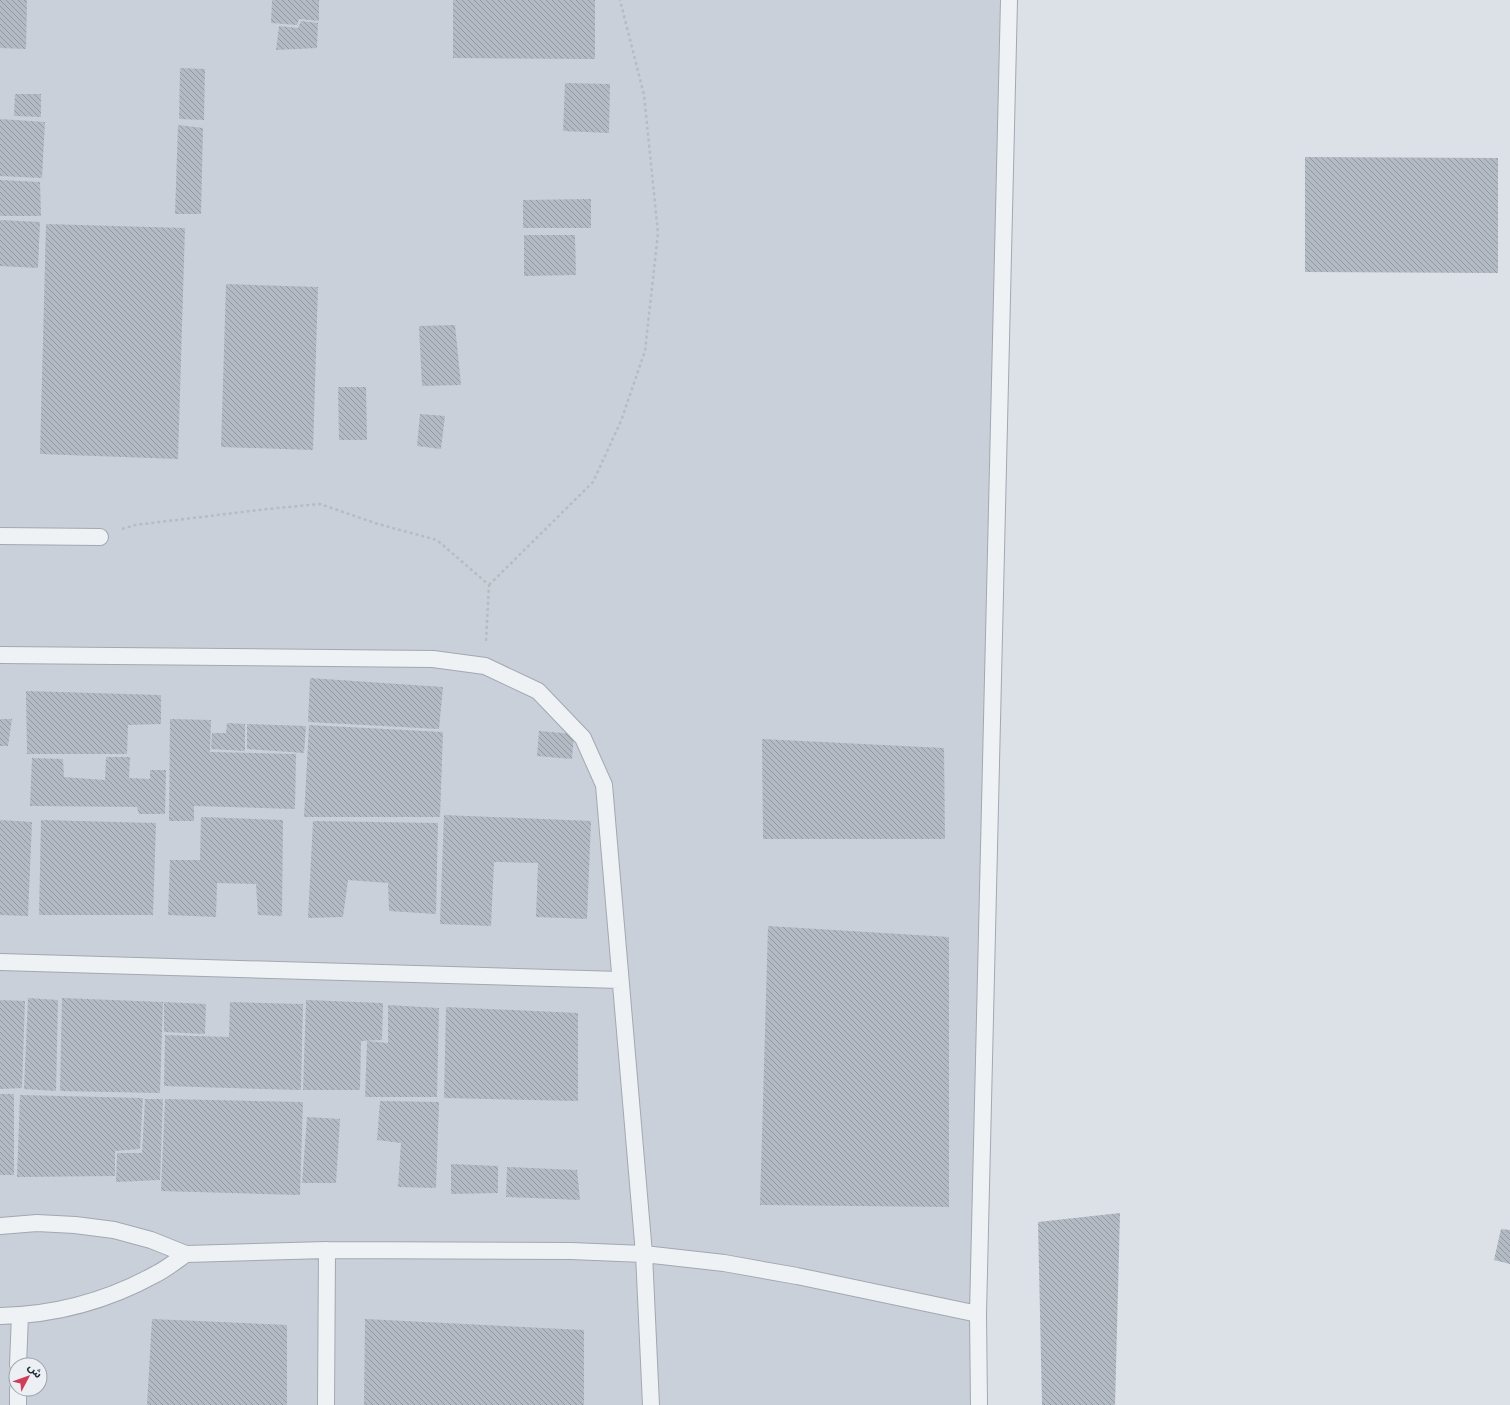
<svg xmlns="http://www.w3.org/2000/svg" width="1510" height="1405" font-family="Quicksand,'Noto Sans Arabic',sans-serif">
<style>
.built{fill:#cad0d9;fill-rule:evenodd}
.building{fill:url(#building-back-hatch)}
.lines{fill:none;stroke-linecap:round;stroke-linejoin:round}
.lane-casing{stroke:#a2a8b1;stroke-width:18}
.path{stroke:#b7bcc1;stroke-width:2.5;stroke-dasharray:3 3;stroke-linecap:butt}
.lane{stroke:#eff2f5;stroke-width:16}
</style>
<defs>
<pattern id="building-back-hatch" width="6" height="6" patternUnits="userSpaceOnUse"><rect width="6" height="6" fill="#b4bac4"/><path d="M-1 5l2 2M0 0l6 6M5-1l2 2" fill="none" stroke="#9298a0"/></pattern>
</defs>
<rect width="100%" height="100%" fill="#dce1e7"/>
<path class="built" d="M 0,0 L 1008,0 L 975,1405 L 0,1405 ZM 16,1365 L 40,1365 L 40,1389 L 16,1389 Z"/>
<path class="building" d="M 0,0 L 27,0 L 26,49 L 0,48 Z
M 272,0 L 319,0 L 319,21 L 299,19 L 297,25 L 271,23 Z
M 453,0 L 595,0 L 595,59 L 453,58 Z
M 301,21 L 318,23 L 317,48 L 276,50 L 279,26 L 298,28 Z
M 180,68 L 205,69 L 204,120 L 179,119 Z
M 565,83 L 610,84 L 609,133 L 563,131 Z
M 15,94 L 41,94 L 41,117 L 14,116 Z
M 0,119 L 45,122 L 42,178 L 0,176 Z
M 178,125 L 203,128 L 201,214 L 175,214 Z
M 1305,157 L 1498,158 L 1498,273 L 1305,272 Z
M 0,180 L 40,182 L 41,216 L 0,216 Z
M 591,199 L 591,228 L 523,228 L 523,200 Z
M 0,220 L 40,222 L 38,268 L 0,266 Z
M 46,224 L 185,228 L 178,459 L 40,454 Z
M 524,235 L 575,235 L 576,275 L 524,276 Z
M 226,284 L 318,287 L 313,450 L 221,447 Z
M 455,325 L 461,385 L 422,386 L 419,326 Z
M 338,387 L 366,387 L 367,440 L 339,440 Z
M 420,414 L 445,416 L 441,449 L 417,446 Z
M 310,678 L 443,687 L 439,729 L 308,722 Z
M 26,691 L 161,695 L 161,724 L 128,725 L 127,754 L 27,754 Z
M 0,719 L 12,719 L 8,746 L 0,746 Z
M 170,719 L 211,720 L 210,752 L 296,754 L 295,809 L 194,806 L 194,821 L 169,821 Z
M 227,723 L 245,724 L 245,751 L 211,749 L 212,733 L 226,733 Z
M 247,724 L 306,726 L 304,753 L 247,749 Z
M 309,725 L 443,732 L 440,817 L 304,817 Z
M 539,731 L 574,734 L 572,759 L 537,756 Z
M 762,739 L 944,748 L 945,839 L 763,839 Z
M 106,757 L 130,757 L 129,778 L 150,779 L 150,770 L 166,770 L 165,814 L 139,814 L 137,807 L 30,806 L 32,758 L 63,759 L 64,777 L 105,780 Z
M 444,815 L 591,821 L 587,919 L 536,917 L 538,863 L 494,862 L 491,926 L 440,924 Z
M 201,817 L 283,820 L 282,916 L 258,915 L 256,884 L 217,883 L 216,917 L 168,915 L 170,860 L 200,860 Z
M 0,820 L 32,822 L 28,916 L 0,915 Z
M 41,820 L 156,823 L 153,915 L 39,915 Z
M 313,821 L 438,823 L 436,914 L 389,911 L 388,883 L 348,880 L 343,917 L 308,918 Z
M 768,926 L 949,937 L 949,1207 L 760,1205 Z
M 28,998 L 58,1000 L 56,1091 L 24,1089 Z
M 62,998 L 163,1002 L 160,1093 L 60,1091 Z
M 0,1000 L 25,1001 L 22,1088 L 0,1089 Z
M 306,1000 L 383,1003 L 382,1040 L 361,1041 L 360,1090 L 303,1090 Z
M 164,1002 L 206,1004 L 205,1034 L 164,1032 Z
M 230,1002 L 303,1004 L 301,1090 L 164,1086 L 165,1035 L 229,1037 Z
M 388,1005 L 439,1008 L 437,1097 L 365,1097 L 367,1041 L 388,1043 Z
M 446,1007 L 578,1013 L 578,1101 L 444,1098 Z
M 0,1094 L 14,1094 L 14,1175 L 0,1175 Z
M 20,1095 L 143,1098 L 140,1149 L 115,1151 L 115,1176 L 17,1177 Z
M 145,1099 L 163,1099 L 160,1180 L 116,1182 L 117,1153 L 142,1153 Z
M 165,1099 L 303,1102 L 300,1195 L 161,1191 Z
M 380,1101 L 439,1102 L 436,1188 L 398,1187 L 401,1143 L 377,1140 Z
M 307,1117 L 340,1119 L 336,1183 L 302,1183 Z
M 451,1164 L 498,1166 L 498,1193 L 451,1194 Z
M 507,1167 L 577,1170 L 580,1200 L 506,1197 Z
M 1120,1213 L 1115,1405 L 1042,1405 L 1038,1222 Z
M 1501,1229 L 1510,1230 L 1510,1264 L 1494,1260 Z
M 152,1319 L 287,1325 L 287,1405 L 147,1405 Z
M 365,1319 L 584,1330 L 584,1405 L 364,1405 Z"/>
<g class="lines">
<defs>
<path id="lane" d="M 0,536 L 100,537
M 0,655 L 433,659 L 485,666 L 538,691 L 583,738 L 604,785 L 644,1254 L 651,1405
M 0,962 L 620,980
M 0,1226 L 37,1223 L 75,1225 L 114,1230 L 151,1240 L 186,1254 L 327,1250 L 571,1251 L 644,1254 L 724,1263 L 797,1276 L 978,1314
M 0,1316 C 55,1315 107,1301 156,1274 C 166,1269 176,1261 186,1254
M 18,1365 L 20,1315
M 18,1405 L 18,1389
M 326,1405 L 327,1250
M 979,1405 L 978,1314 L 1009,0"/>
</defs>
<use href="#lane" class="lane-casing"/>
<path class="path" d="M 122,529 L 135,525 L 267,509 L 320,504 L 378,524 L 437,540 L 489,585 L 486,641
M 489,585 L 593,482 L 621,421 L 645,351 L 658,233 L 644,95 L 620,0"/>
<use href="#lane" class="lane"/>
</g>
<g transform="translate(28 1377) rotate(49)"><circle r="19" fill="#ecf0f5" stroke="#9da3ab"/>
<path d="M0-3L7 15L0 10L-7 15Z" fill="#d03d5b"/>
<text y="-6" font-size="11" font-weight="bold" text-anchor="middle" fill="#26303d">ش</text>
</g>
</svg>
